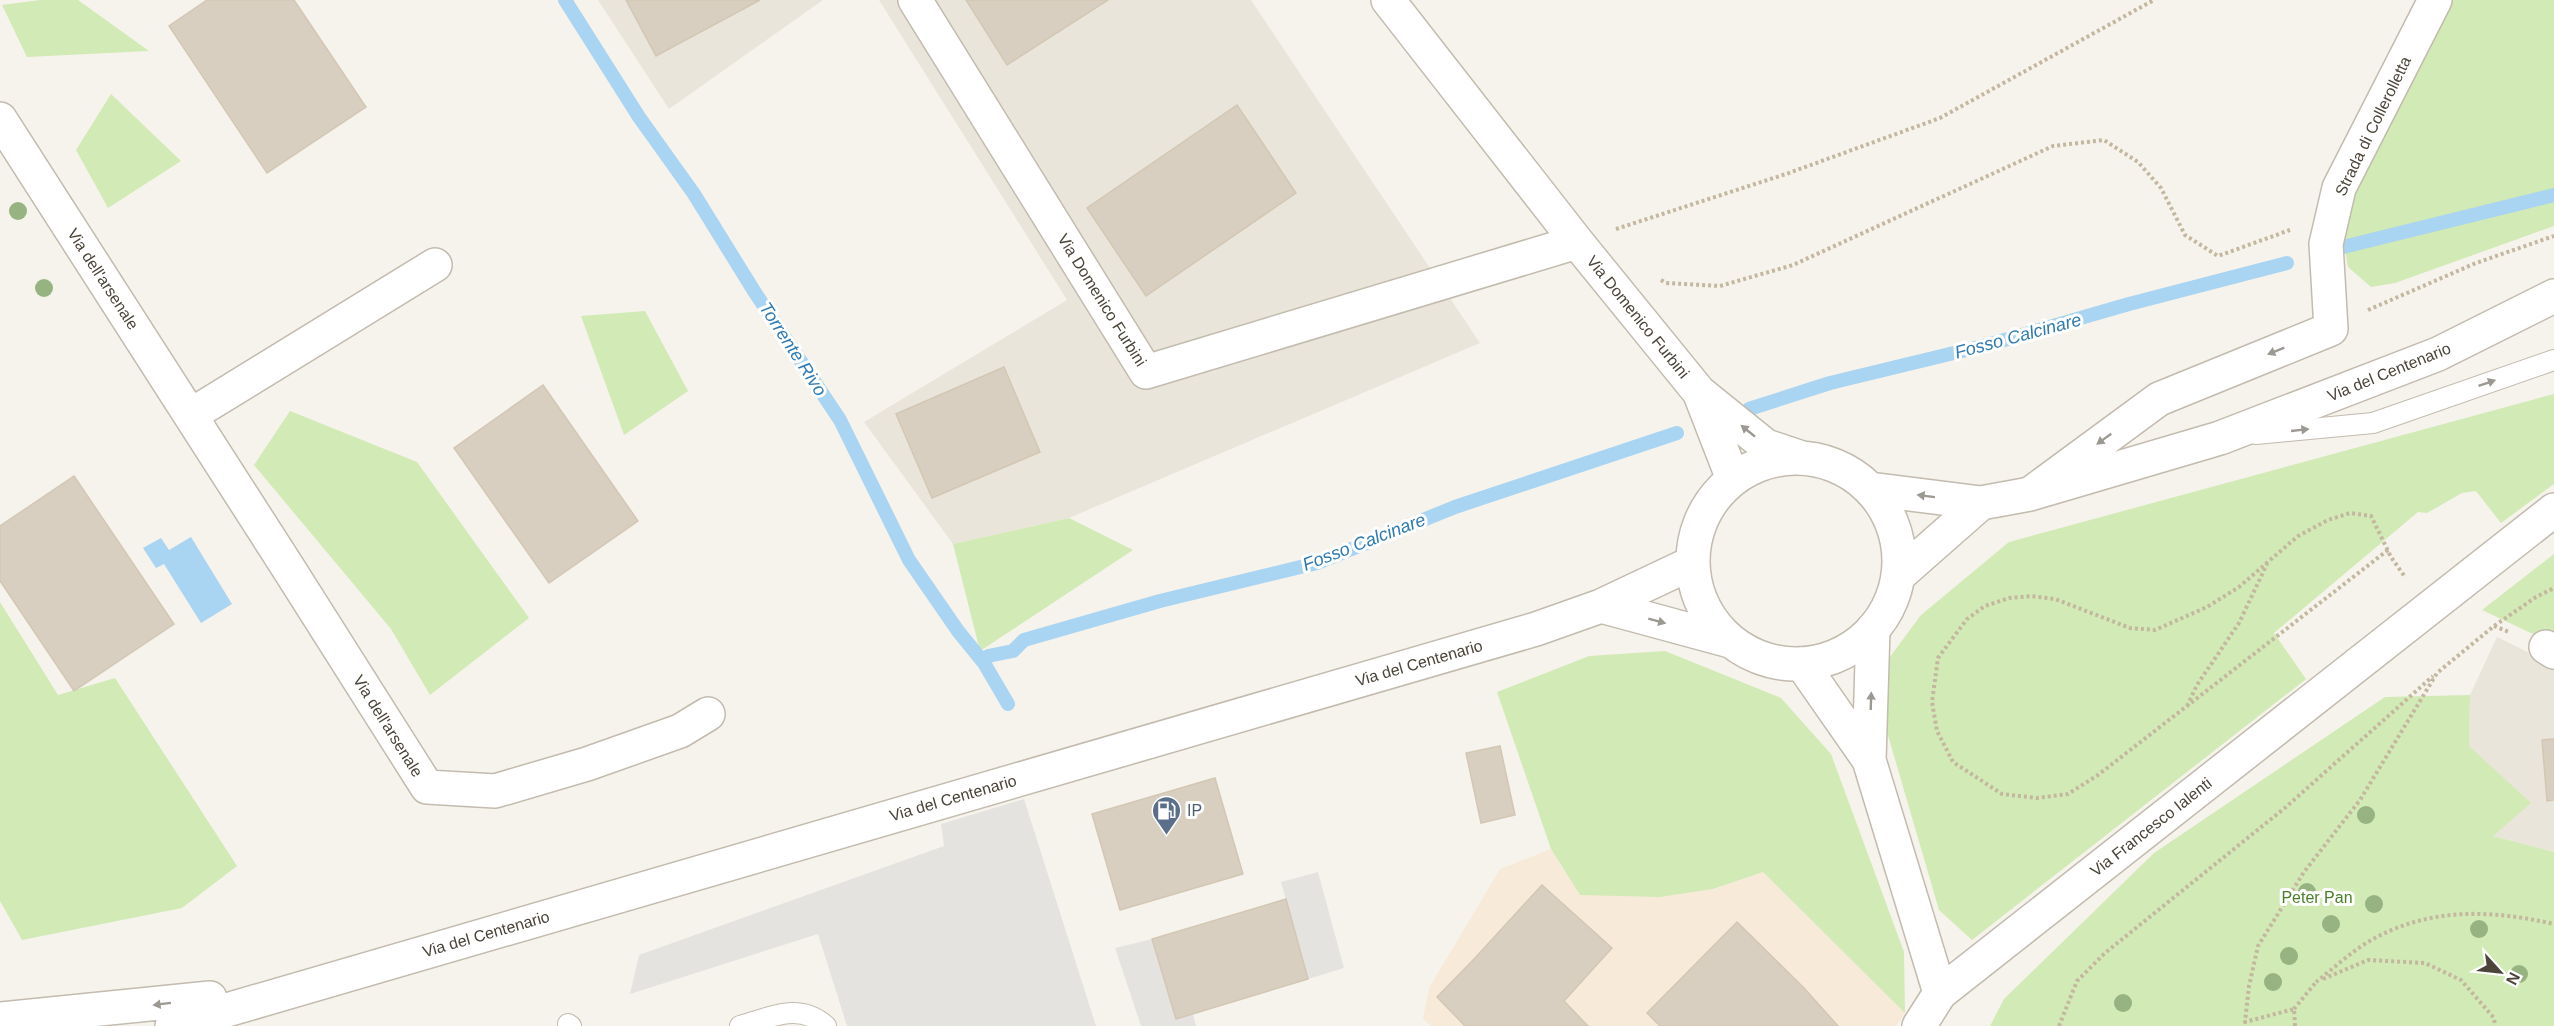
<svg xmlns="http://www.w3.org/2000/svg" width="2554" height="1026" font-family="Arial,sans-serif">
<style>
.residential{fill:#eae5da}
.commercial{fill:#f7ead8}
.green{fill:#d2eab5}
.parking{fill:#e5e3e0}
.water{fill:#a9d4f2}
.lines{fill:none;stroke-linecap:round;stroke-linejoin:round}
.stream{stroke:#a9d4f2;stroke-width:14}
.building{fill:#d8cfc1;stroke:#d3c7b4;stroke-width:1.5}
.service-casing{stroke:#c2bbae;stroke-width:22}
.minor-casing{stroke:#c2bbae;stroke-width:36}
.tertiary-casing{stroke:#c2bbae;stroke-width:36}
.path{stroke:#c4b79f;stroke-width:4;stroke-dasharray:3 3;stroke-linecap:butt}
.service{stroke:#fff;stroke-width:20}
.minor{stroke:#fff;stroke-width:33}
.tertiary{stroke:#fff;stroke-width:33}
.tree{fill:#97b381}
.oneway{fill:#9c9892}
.labels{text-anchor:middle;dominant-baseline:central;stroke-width:6;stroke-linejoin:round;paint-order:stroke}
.street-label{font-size:16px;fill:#4b4439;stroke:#fff}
.service-label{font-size:16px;fill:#4e5e75;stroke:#fff;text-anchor:start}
.park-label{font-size:16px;fill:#4a7f2a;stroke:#fff}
.water-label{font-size:18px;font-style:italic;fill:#2e7ab2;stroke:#fff}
</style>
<rect width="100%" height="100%" fill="#f6f3ec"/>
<path class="residential" d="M 598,0 L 823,0 L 669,109 Z
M 879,0 L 1251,0 L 1480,343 L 1069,518 L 953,544 L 864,422 L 1067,300 Z
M 2497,637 L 2554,665 L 2554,852 L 2493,836 L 2469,746 L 2470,695 Z"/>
<path class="commercial" d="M 1551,849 L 1580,895 L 1713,889 L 1763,872 L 1905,1013 L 1896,1026 L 1430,1026 L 1423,1018 L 1429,988 L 1500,869 Z"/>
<path class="green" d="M 40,0 L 78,0 L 149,51 L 27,57 L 2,5 Z
M 2453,0 L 2554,0 L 2554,226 L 2395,283 L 2371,287 L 2348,267 L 2342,233 L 2346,203 L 2407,82 Z
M 111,94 L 181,161 L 108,208 L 76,150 Z
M 645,311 L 688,391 L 624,435 L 581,316 Z
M 2554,394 L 2554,484 L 2501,523 L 2476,491 L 2462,493 L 2427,513 L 2418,512 L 2274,633 L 2306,679 L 1972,940 L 1939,910 L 1880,708 L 1881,669 L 1921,615 L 2009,542 Z
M 290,411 L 417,462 L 529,618 L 430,695 L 391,629 L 254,465 Z
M 1069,518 L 1133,550 L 980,651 L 953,544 Z
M 2554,554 L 2554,644 L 2482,610 Z
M 0,602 L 58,695 L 115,678 L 237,866 L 182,908 L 22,940 L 0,901 Z
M 1665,651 L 1781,698 L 1831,754 L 1904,952 L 1905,1013 L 1763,872 L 1713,889 L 1660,897 L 1580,895 L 1551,849 L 1497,692 L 1589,656 Z
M 2470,695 L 2469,746 L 2531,803 L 2493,836 L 2554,852 L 2554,1026 L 1990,1026 L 2004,999 L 2154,853 L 2385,697 Z"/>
<path class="parking" d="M 1024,799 L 1096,1026 L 847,1026 L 818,934 L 630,994 L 639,955 L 944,846 L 941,824 Z
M 1318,872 L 1344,968 L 1308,979 L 1281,882 Z
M 1152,939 L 1176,1018 L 1193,1014 L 1196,1026 L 1141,1026 L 1115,948 Z"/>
<path class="water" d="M 191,537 L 232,604 L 201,623 L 164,564 L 156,568 L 143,548 L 161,538 L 169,550 Z"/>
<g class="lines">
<path class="stream" d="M 565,0 L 639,117 L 694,194 L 754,291 L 840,420 L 909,560 L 958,631 L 984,663 L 1008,704
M 2343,247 L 2554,195
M 1749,409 L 1830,383 L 1987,345 L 2129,304 L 2287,263
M 984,663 L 988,656 L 1013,651 L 1024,640 L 1160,601 L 1317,563 L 1455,507 L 1677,433"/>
</g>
<path class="building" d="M 207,0 L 294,0 L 366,107 L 267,173 L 169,26 Z
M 626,0 L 760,0 L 656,56 Z
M 966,0 L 1108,0 L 1007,65 Z
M 1237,105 L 1296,193 L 1146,296 L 1087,208 Z
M 1004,367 L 1040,452 L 932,498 L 896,414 Z
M 543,385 L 638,521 L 549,583 L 454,448 Z
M 74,476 L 174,624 L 74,691 L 0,581 L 0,526 Z
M 2554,739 L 2554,800 L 2547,801 L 2542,740 Z
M 1500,746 L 1515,815 L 1481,823 L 1466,753 Z
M 1215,778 L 1243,874 L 1120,910 L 1092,814 Z
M 1542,885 L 1612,948 L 1564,1001 L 1588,1026 L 1465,1026 L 1437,997 L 1475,958 Z
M 1286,899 L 1308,979 L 1176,1019 L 1152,939 Z
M 1737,922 L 1804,988 L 1838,1026 L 1660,1026 L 1647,1013 Z"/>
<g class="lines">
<defs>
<path id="service" d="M 2256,434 L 2373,423 L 2554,360
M 568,1024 L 571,1026
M 740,1026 C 772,1017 799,1002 826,1026"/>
<path id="minor" d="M 915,0 L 1146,372 L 1577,242
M 1388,0 L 1577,242 L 1699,392 L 1766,446 L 1799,457
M 0,119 L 287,566 L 427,787 L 495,791 L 587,764 L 680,731 L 708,714
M 1700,394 L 1733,479
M 191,415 L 435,265
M 2034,491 L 2159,399 L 2331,329 L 2326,244 L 2339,188 L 2435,0
M 2546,647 L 2554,652
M 1802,664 L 1869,760 L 1940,993 L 2554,510
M 1869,760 L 1873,629
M 1919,1026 L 1940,993"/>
<path id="tertiary" d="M1693 561a103 103 0 1 1 206 0a103 103 0 1 1-206 0Z
M 1870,489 L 1981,503 L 2030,494 L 2220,438 L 2438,354 L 2554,296
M 1898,576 L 1981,503
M 1601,606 L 1730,641
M 0,1019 L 210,998
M 172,1026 L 1536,629 L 1601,606 L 1692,563"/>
</defs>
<use href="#service" class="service-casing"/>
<use href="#minor" class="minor-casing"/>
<use href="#tertiary" class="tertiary-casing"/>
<path class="path" d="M 1616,229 L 1786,174 L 1940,118 L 2154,0
M 1661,280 L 1666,283 L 1720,286 L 1793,265 L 2053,146 L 2104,140 L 2138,162 L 2161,188 L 2185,235 L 2218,256 L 2290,230
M 2368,310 L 2476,263 L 2554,236
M 2388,550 L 2098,775 L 2068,794 L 2037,798 L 2002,794 L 1953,762 L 1937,731 L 1932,702 L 1938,658 L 1967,619 L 1985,606 L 2009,598 L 2031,596 L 2055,599 L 2130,628 L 2155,630 L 2207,607 L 2239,587 L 2298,536 L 2328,520 L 2350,513 L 2371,516 L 2391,557 L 2405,577
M 2494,626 L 2509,632
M 2187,706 L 2197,685 L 2239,623 L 2267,564
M 2323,979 L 2368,960 L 2425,963 L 2461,980 L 2494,1018 L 2495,1026
M 2316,982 C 2334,968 2354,949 2375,938 C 2433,907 2492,910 2554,924
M 2294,1009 L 2316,982
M 2059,1026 L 2077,981 L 2105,953 L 2286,807 L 2433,676
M 2295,1026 L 2294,1009 L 2245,1022 L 2249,986 L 2258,946 L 2304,872 L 2360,800 L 2437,673 L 2494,626 L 2536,597 L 2554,588"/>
<use href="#service" class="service"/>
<use href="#minor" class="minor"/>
<use href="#tertiary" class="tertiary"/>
</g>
<g class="tree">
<circle cx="18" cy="211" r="9"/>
<circle cx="44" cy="288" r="9"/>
<circle cx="2366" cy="815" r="9"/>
<circle cx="2307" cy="892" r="9"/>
<circle cx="2374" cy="904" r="9"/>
<circle cx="2331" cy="924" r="9"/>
<circle cx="2479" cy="929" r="9"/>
<circle cx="2289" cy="956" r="9"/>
<circle cx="2519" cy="974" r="9"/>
<circle cx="2273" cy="982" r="9"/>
<circle cx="2123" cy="1003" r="9"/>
</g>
<defs><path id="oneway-solid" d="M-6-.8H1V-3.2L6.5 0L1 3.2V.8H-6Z" transform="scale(1.5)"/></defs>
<g class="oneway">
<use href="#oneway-solid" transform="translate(2276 351) rotate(158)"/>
<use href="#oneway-solid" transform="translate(2487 383) rotate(-19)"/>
<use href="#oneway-solid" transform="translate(2300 430) rotate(-6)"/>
<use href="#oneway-solid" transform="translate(1748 431) rotate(-141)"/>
<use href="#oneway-solid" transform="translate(2104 439) rotate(144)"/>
<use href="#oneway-solid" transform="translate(1926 496) rotate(-173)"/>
<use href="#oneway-solid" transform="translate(1657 621) rotate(15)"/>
<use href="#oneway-solid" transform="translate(1871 701) rotate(-88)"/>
<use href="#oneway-solid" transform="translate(162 1004) rotate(173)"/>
</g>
<defs>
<symbol id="fuel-pin" viewBox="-11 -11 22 30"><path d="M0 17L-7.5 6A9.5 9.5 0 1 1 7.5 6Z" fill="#5c6f8a" stroke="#fff"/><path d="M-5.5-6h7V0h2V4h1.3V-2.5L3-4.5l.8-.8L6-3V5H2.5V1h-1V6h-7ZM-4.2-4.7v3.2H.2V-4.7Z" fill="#fff"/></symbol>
</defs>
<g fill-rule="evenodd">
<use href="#fuel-pin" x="1150" y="794" width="33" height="45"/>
</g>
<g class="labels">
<g class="street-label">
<text transform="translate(2373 126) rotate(-64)">Strada di Collerolletta</text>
<text transform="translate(103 279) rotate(57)">Via dell'arsenale</text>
<text transform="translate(1102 300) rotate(58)">Via Domenico Furbini</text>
<text transform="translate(1638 317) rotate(51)">Via Domenico Furbini</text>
<text transform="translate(2389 372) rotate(-22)">Via del Centenario</text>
<text transform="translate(1419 663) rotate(-16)">Via del Centenario</text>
<text transform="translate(388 726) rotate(58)">Via dell'arsenale</text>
<text transform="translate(953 798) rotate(-16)">Via del Centenario</text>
<text transform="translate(2151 827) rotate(-38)">Via Francesco Ialenti</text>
<text transform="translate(486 934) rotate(-16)">Via del Centenario</text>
</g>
<g class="service-label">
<text x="1187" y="810">IP</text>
</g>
<g class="park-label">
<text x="2317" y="897">Peter Pan</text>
</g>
<g class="water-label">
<text transform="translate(2018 336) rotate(-15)">Fosso Calcinare</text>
<text transform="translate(793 349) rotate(57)">Torrente Rivo</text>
<text transform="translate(1364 542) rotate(-21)">Fosso Calcinare</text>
</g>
</g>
<g transform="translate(2500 972) rotate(117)" stroke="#ffffff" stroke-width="4.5" paint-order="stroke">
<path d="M0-4.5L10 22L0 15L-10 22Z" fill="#4b4439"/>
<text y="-9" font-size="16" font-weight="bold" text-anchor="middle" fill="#4b4439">N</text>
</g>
</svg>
